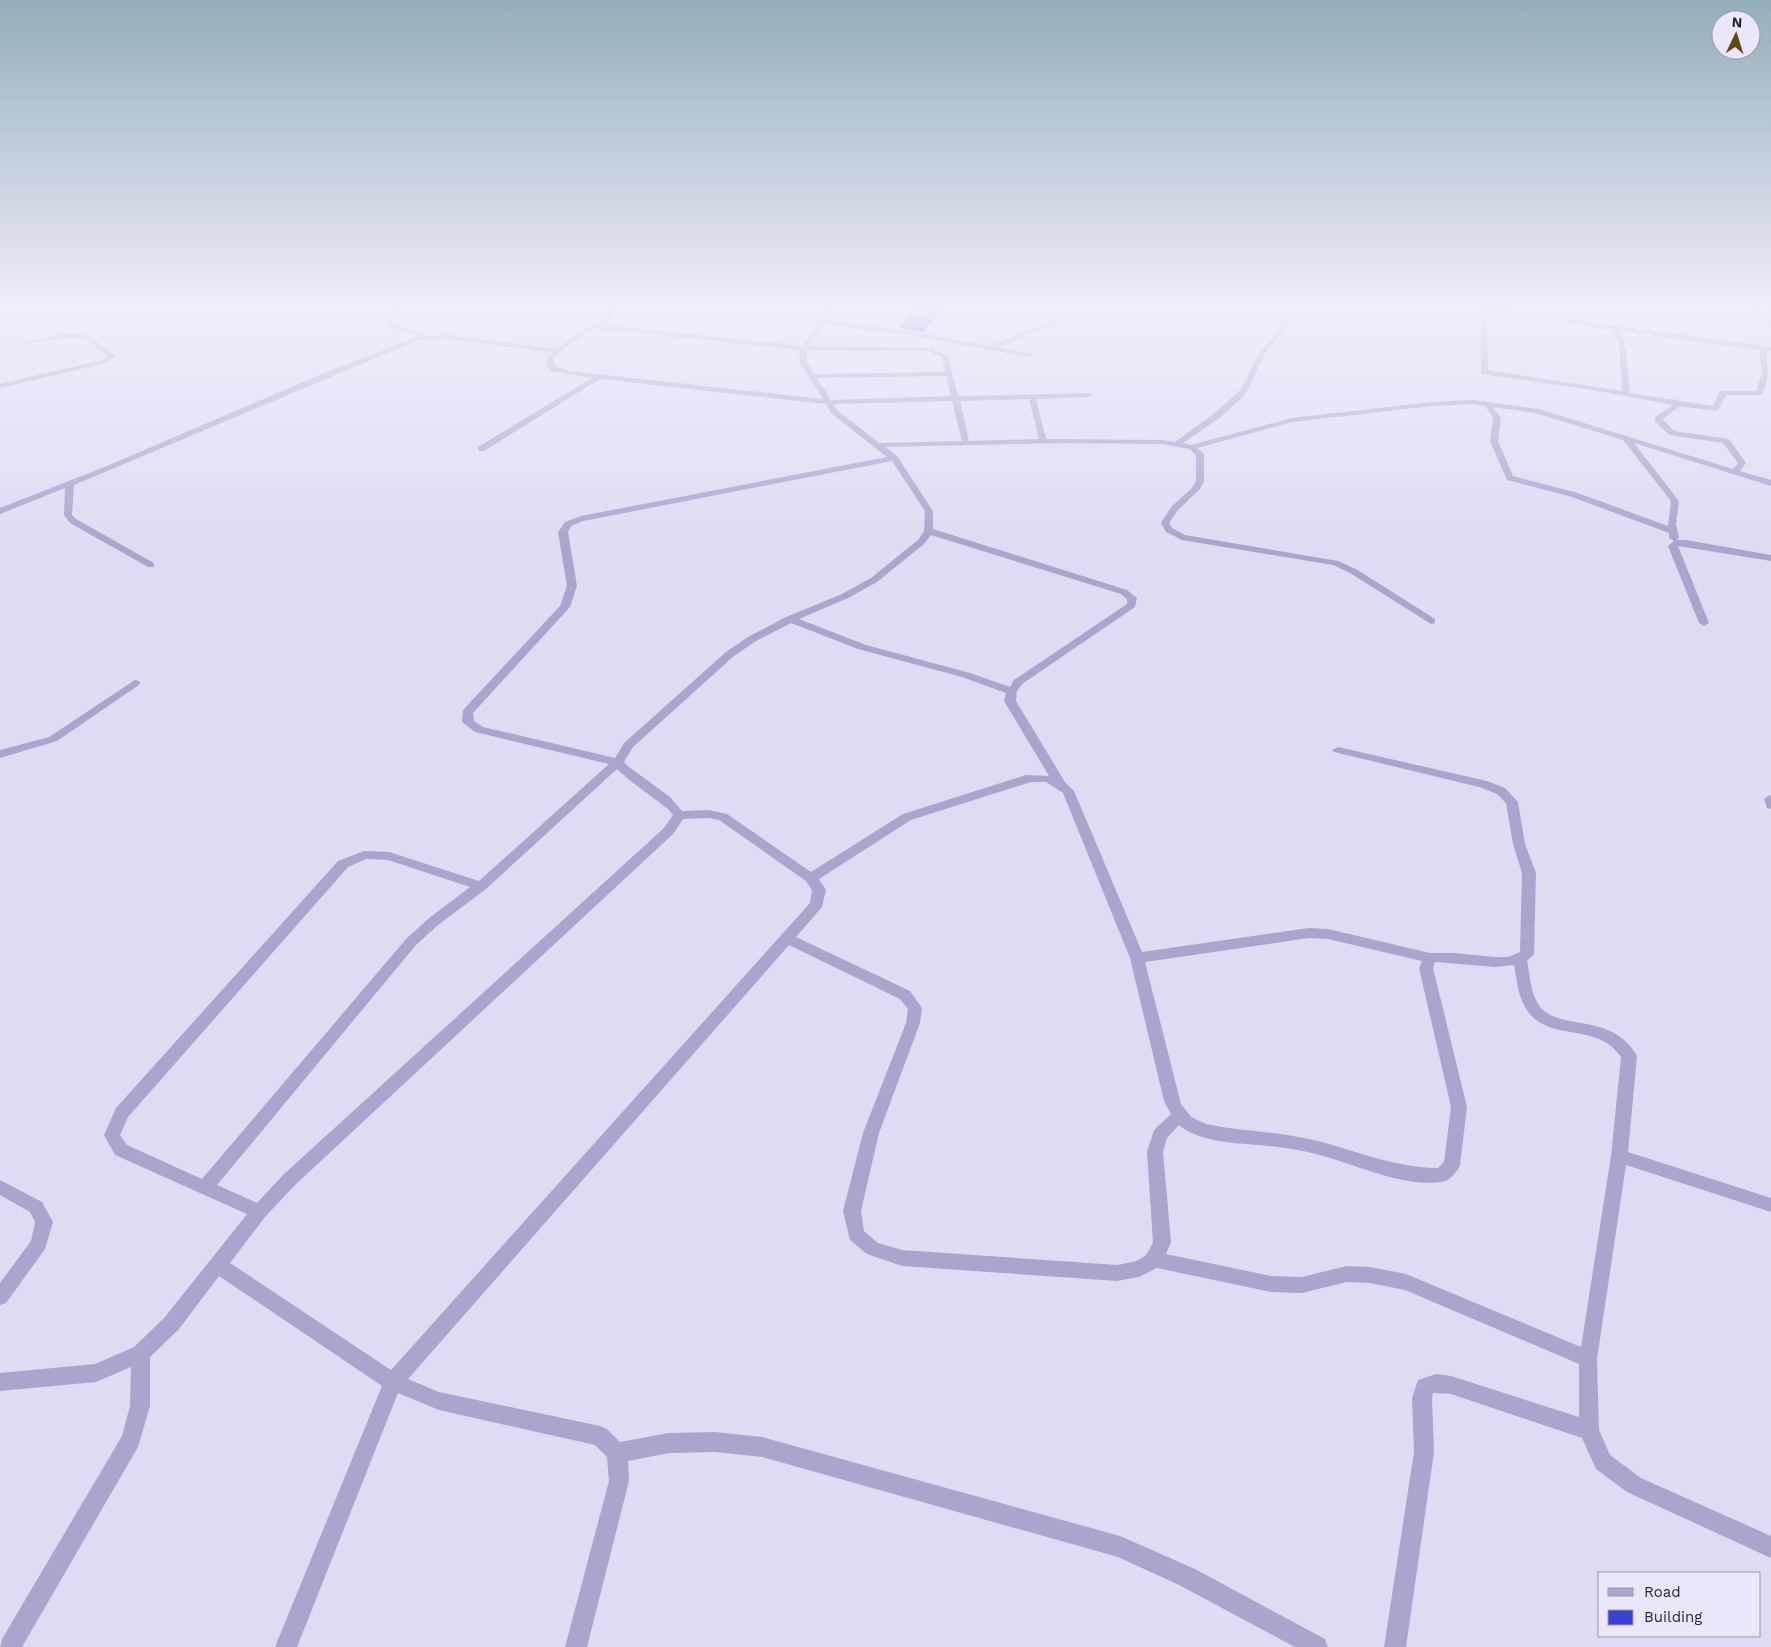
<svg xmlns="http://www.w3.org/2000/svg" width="1771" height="1647" font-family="'Work Sans',sans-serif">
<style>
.building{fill:#3b41d1}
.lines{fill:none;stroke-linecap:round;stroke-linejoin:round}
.street{fill:#aba5cd;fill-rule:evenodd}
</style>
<rect width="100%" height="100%" fill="#e0daf4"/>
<path class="building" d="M 913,311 L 939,311 L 924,332 L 899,328 Z"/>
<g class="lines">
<path class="street" d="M 395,311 L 402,311 L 391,324 L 430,336 L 448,335 L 556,349 L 611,311 L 619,311 L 600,325 L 802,346 L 819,321 L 828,311 L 834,311 L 827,321 L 908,331 L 989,346 L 1063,317 L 1065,318 L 1065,320 L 997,347 L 1032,354 L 1032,356 L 1030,357 L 908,335 L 825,324 L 809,346 L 931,348 L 948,356 L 958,396 L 1091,393 L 1092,395 L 1088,397 L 1036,399 L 1046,439 L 1162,440 L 1175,442 L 1212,415 L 1235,395 L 1241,389 L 1261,350 L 1289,318 L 1292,320 L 1266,352 L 1248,390 L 1241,399 L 1218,419 L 1183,443 L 1191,445 L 1292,418 L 1432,402 L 1474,400 L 1539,409 L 1733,469 L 1738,463 L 1723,443 L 1669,435 L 1655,421 L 1655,417 L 1673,405 L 1593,390 L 1481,374 L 1481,311 L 1487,311 L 1488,370 L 1622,391 L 1619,343 L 1613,330 L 1488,311 L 1507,311 L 1771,347 L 1771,351 L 1767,351 C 1766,371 1771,374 1762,395 L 1726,395 L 1719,409 L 1715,411 L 1680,406 L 1663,419 L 1674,431 L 1729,439 L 1746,463 L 1740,471 L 1771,480 L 1771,486 L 1634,443 L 1679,501 L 1676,524 L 1679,538 L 1676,540 L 1686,540 L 1771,555 L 1771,561 L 1678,546 L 1709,623 L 1704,626 L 1699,623 L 1668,546 L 1674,541 L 1669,538 L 1669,533 L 1572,497 L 1507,480 L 1490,441 L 1493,418 L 1485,406 L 1474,404 L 1432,406 L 1292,422 L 1197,448 L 1204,454 L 1204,481 L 1200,489 L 1178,510 L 1169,523 L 1172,528 L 1185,535 L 1338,561 L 1356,569 L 1435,619 L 1435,623 L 1431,624 L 1350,573 L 1333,565 L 1182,540 L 1166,532 L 1161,523 L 1172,506 L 1192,488 L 1196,481 L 1196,455 L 1189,449 L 1162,444 L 1065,443 L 885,447 L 897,456 L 933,511 L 933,529 L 1127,590 L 1137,598 L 1135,607 L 1022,684 L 1017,691 L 1016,701 L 1065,782 L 1074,791 L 1142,952 L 1309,928 L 1328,929 L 1430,953 L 1454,953 L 1495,957 L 1508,957 L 1520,952 L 1522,873 L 1513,844 L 1506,803 L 1497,794 L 1479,787 L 1334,752 L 1332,750 L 1338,747 L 1487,781 L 1505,788 L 1518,802 L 1525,844 L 1536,873 L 1534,954 L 1527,961 C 1530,974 1530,989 1537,1002 C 1553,1034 1611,1009 1637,1056 L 1628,1152 L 1771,1198 L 1771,1212 L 1626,1165 L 1597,1359 L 1599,1430 L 1610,1455 L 1641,1478 L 1771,1536 L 1771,1558 L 1627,1492 L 1596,1469 L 1582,1438 L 1451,1394 L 1433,1393 L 1432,1398 L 1434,1452 L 1406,1647 L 1384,1647 L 1414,1452 L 1412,1398 L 1418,1380 L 1436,1374 L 1451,1376 L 1579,1417 L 1579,1364 L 1405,1290 L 1370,1283 L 1347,1282 L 1302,1293 L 1271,1292 L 1157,1268 L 1139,1277 L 1117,1281 L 902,1266 L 867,1254 L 850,1240 L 843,1211 L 863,1133 L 906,1023 L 908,1009 L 900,999 L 789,945 L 408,1379 L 439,1392 L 600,1426 L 607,1429 L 620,1442 L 669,1433 L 715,1432 L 762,1437 L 1120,1536 L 1195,1569 L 1325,1639 L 1328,1647 L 1295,1647 L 1179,1585 L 1118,1557 L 762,1457 L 715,1452 L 669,1453 L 628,1461 L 629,1481 L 587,1647 L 565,1647 L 609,1481 L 607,1457 L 595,1445 L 439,1410 L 398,1393 L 297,1647 L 275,1647 L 382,1386 L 219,1276 L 179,1329 L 150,1357 L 150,1406 L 138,1447 L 22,1647 L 0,1647 L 2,1639 L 122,1436 L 130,1406 L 131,1367 L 96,1382 L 0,1391 L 0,1373 L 95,1364 L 134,1347 L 165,1317 L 247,1214 L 115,1155 L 104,1135 L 116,1108 L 338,861 L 364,851 L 389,852 L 479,881 L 609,764 L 475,732 L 462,722 L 463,710 L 560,606 L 567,586 L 558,532 L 565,522 L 581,516 L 887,457 L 831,413 L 826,404 L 600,379 L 484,451 L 478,451 L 478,447 L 592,378 L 551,371 L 545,362 L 552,352 L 448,339 L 419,340 L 74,485 L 72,515 L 76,519 L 154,563 L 154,567 L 148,567 L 70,523 L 64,515 L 65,488 L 0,514 L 0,508 L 107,466 L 319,375 L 419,336 L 385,326 L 385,324 ZM 595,328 L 800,350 L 799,362 L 823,399 L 569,371 L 557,367 L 553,362 L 559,352 ZM 1620,331 L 1760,350 L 1760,361 L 1762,374 L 1756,391 L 1720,391 L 1713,406 L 1630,393 L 1625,343 ZM 807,350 L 928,351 L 942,357 L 945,372 L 814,374 L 807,362 ZM 946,376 L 951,396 L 831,400 L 817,378 ZM 1029,399 L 1039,439 L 969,441 L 960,401 ZM 952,401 L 962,441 L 879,443 L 837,410 L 833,404 ZM 1493,407 L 1535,413 L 1623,440 L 1671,501 L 1668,526 L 1578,493 L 1513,476 L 1498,441 L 1501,418 ZM 892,461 L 925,511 L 924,531 L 918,540 L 871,578 L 842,594 L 786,617 L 748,637 L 726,652 L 624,743 L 615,758 L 483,727 L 474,721 L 473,713 L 570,607 L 577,586 L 568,532 L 571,526 L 583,521 ZM 931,535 L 1121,594 L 1127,599 L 1127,604 L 1014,680 L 1010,687 L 970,673 L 866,645 L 799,619 L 848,598 L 877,582 L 924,544 ZM 791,623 L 858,649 L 962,677 L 1006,693 L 1004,701 L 1049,776 L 1026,775 L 903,814 L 811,872 L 727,814 L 709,810 L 682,811 L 670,797 L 629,767 L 624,762 L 633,747 L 734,656 L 756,641 ZM 617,769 L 628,779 L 668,809 L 673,815 L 664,828 L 283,1175 L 257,1203 L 217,1185 L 416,945 L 438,925 L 486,889 ZM 1031,782 L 1046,782 L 1063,793 L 1130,958 L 1164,1101 L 1171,1114 L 1154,1130 L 1147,1152 L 1153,1242 C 1145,1262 1137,1261 1117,1265 L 902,1250 L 878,1243 L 864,1231 L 861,1211 L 879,1133 L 920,1023 L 922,1008 L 910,991 L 796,937 L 822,907 L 826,890 L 819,879 L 911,820 ZM 709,818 L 719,820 L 806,881 L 812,890 L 810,903 L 391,1370 L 230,1263 L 265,1217 L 295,1185 L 673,834 L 683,819 ZM 366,859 L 388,860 L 470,887 L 428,919 L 406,939 L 202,1179 L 127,1145 L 120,1135 L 128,1117 L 348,867 ZM 1309,938 L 1328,939 L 1422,961 L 1419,968 L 1451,1107 L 1444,1162 L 1438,1168 C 1391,1168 1349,1147 1304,1138 C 1272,1131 1238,1131 1206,1124 L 1191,1117 L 1181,1104 L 1145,962 ZM 1435,962 L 1495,967 L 1514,965 C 1517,981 1518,997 1527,1010 C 1548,1043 1597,1021 1621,1057 L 1611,1156 L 1581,1347 L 1406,1274 L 1370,1267 L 1347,1266 L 1302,1277 L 1271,1276 L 1166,1254 L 1171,1242 L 1163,1152 L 1167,1138 L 1179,1125 C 1199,1142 1234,1143 1259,1145 C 1281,1147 1302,1150 1323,1156 C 1360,1166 1402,1187 1441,1182 C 1450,1181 1457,1172 1460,1165 L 1467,1107 L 1433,968 Z
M 1753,311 L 1760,311 L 1771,320 L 1771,325 Z
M 67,334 L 89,336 L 116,356 L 102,364 L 0,388 L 0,384 L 98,361 L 108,356 L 85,339 L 67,338 L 29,343 L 26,341 Z
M 135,680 L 139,681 L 140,683 L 139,685 L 57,741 L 0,758 L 0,750 L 49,737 Z
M 1770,795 L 1771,796 L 1771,809 L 1767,808 L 1764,799 Z
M 0,1180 L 42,1202 L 53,1222 L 45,1249 L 6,1303 L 0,1305 L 0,1283 L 31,1241 L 35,1222 L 30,1212 L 0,1195 Z"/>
</g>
<linearGradient id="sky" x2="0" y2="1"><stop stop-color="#93aeba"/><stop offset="0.57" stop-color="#f1eefa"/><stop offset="1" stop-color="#f1eefa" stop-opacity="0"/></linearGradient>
<rect width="1771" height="542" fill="url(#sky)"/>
<rect x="1598" y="1572" width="162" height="65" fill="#ece6fb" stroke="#9d9aad"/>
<rect x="1608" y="1588" width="25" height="8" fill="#aba5cd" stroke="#9d9aad"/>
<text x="1644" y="1597" font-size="15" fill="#272738">Road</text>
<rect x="1608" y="1610" width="25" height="15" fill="#3b41d1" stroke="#9d9aad"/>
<text x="1644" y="1622" font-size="15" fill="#272738">Building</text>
<g transform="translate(1736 35) rotate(4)"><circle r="24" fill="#ece6fb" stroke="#9d9aad"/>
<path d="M0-4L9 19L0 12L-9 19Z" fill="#5d4e18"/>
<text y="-8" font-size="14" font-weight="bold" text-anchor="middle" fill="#272738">N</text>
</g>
</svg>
